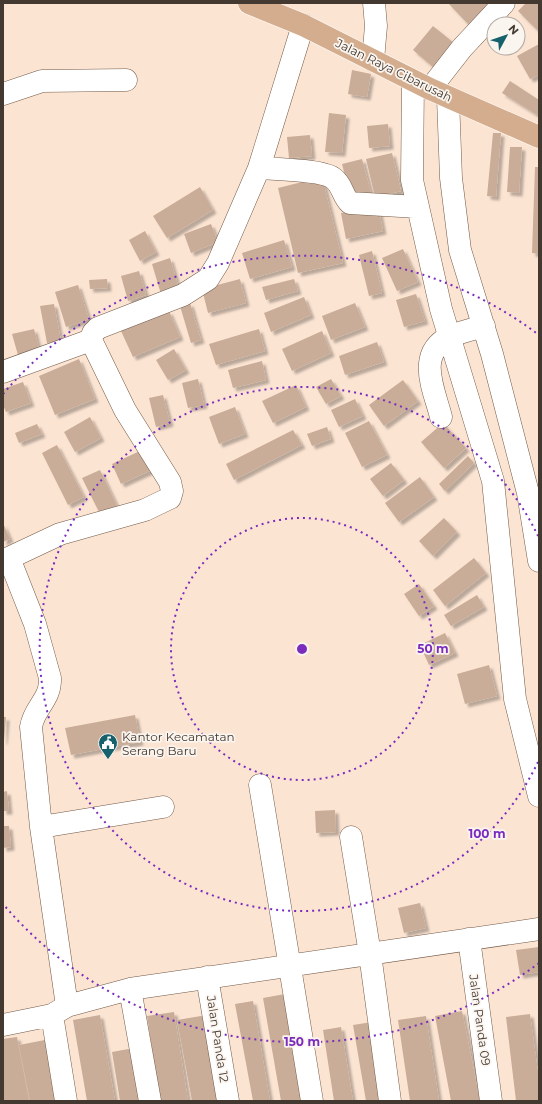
<svg xmlns="http://www.w3.org/2000/svg" width="542" height="1104" font-family="Montserrat,sans-serif">
<style>
.building{fill:#c9ad98;filter:url(#shadow)}
.lines{fill:none;stroke-linecap:round;stroke-linejoin:round}
.minor-casing{stroke:#735a47;stroke-width:23}
.major-casing{stroke:#fff;stroke-width:23}
.minor{stroke:#fff;stroke-width:22}
.major{stroke:#d3ad8e;stroke-width:22}
.ring{fill:none;stroke:#7b2cbf;stroke-width:2;stroke-dasharray:2 4}
.labels{text-anchor:middle;dominant-baseline:central;stroke-width:3.5;stroke-linejoin:round;paint-order:stroke}
.street-label{font-size:12px;fill:#443930;stroke:#fbf5f0}
.poi-label{font-size:12px;fill:#443930;stroke:#fbf5f0;text-anchor:start}
.centre{fill:#7b2cbf;stroke:#fbf5f0;stroke-width:2}
.ring-label{font-size:12px;text-anchor:middle;font-weight:bold;fill:#7b2cbf;stroke:#fbf5f0;stroke-width:3.5;stroke-linejoin:round;paint-order:stroke}
</style>
<defs>
<filter id="shadow"><feDropShadow dx="3.5" dy="3.5" stdDeviation="1" flood-color="#0004"/></filter>
</defs>
<rect width="100%" height="100%" fill="#fce4d2"/>
<path class="building" d="M 448,3 L 491,3 L 468,24 Z
M 526,3 L 539,3 L 539,28 L 537,30 L 518,11 Z
M 433,26 L 454,43 L 433,67 L 413,50 Z
M 539,44 L 539,75 L 530,79 L 517,56 Z
M 352,70 L 371,74 L 367,97 L 348,94 Z
M 510,81 L 539,100 L 539,112 L 537,115 L 502,93 Z
M 329,113 L 346,115 L 342,153 L 325,152 Z
M 388,124 L 390,146 L 369,148 L 367,126 Z
M 493,133 L 501,133 L 496,197 L 487,196 Z
M 310,135 L 312,156 L 289,158 L 287,137 Z
M 510,147 L 522,147 L 519,193 L 507,192 Z
M 392,153 L 401,191 L 375,197 L 366,159 Z
M 362,159 L 371,193 L 351,199 L 342,164 Z
M 535,167 L 539,167 L 539,254 L 532,253 Z
M 322,177 L 343,263 L 298,273 L 278,188 Z
M 200,187 L 213,210 L 167,238 L 153,216 Z
M 378,206 L 383,231 L 346,239 L 341,213 Z
M 211,224 L 218,242 L 191,253 L 184,234 Z
M 145,231 L 156,252 L 140,261 L 129,240 Z
M 284,240 L 292,267 L 250,279 L 242,253 Z
M 403,249 L 418,282 L 397,291 L 382,258 Z
M 372,251 L 382,293 L 369,296 L 359,255 Z
M 170,258 L 179,289 L 161,294 L 152,264 Z
M 139,271 L 146,295 L 128,301 L 121,276 Z
M 107,279 L 108,288 L 90,289 L 89,280 Z
M 240,279 L 246,303 L 208,313 L 202,289 Z
M 294,279 L 298,291 L 266,300 L 262,287 Z
M 78,285 L 89,319 L 66,327 L 55,292 Z
M 416,294 L 425,321 L 404,327 L 396,300 Z
M 304,297 L 311,315 L 271,332 L 264,313 Z
M 190,303 L 201,340 L 191,343 L 180,306 Z
M 355,303 L 365,327 L 331,340 L 322,316 Z
M 54,304 L 61,341 L 47,343 L 40,306 Z
M 169,311 L 180,337 L 133,357 L 121,331 Z
M 34,329 L 39,349 L 18,355 L 12,334 Z
M 259,329 L 265,351 L 216,365 L 209,344 Z
M 322,331 L 331,353 L 292,371 L 282,349 Z
M 377,342 L 384,362 L 345,375 L 339,356 Z
M 174,349 L 186,370 L 168,380 L 156,360 Z
M 79,359 L 95,399 L 55,415 L 39,376 Z
M 262,361 L 266,380 L 233,388 L 228,370 Z
M 198,379 L 204,405 L 188,408 L 182,383 Z
M 331,379 L 341,396 L 326,404 L 316,387 Z
M 403,380 L 418,401 L 384,426 L 369,405 Z
M 23,382 L 31,403 L 6,412 L 3,405 L 3,389 Z
M 296,385 L 306,407 L 273,423 L 262,401 Z
M 163,395 L 170,423 L 156,427 L 149,398 Z
M 355,399 L 363,416 L 339,427 L 331,410 Z
M 235,407 L 245,434 L 219,444 L 209,417 Z
M 90,417 L 101,438 L 75,452 L 64,432 Z
M 369,421 L 387,455 L 362,467 L 345,433 Z
M 443,423 L 466,448 L 444,468 L 421,442 Z
M 37,424 L 42,434 L 19,443 L 15,433 Z
M 327,427 L 331,439 L 312,446 L 307,434 Z
M 293,430 L 302,445 L 234,480 L 226,464 Z
M 57,445 L 84,497 L 68,505 L 42,453 Z
M 144,449 L 154,469 L 121,484 L 112,464 Z
M 468,456 L 474,463 L 445,491 L 439,484 Z
M 391,463 L 404,480 L 383,496 L 370,479 Z
M 100,470 L 117,506 L 100,514 L 82,478 Z
M 420,477 L 434,497 L 399,522 L 385,503 Z
M 444,518 L 457,532 L 433,556 L 419,541 Z
M 3,523 L 10,539 L 3,542 Z
M 474,558 L 486,573 L 445,606 L 433,590 Z
M 419,584 L 434,606 L 419,616 L 404,594 Z
M 477,595 L 484,607 L 451,626 L 444,615 Z
M 445,633 L 455,653 L 429,665 L 420,645 Z
M 489,665 L 497,696 L 465,704 L 457,674 Z
M 135,715 L 140,742 L 71,755 L 65,728 Z
M 3,717 L 6,717 L 4,741 L 3,741 Z
M 7,791 L 9,811 L 3,811 L 3,792 Z
M 335,810 L 336,832 L 316,833 L 315,811 Z
M 3,826 L 9,826 L 11,847 L 3,848 Z
M 420,903 L 426,928 L 404,933 L 398,908 Z
M 539,947 L 539,972 L 520,975 L 516,950 Z
M 285,994 L 303,1101 L 281,1101 L 263,998 Z
M 253,1001 L 270,1101 L 253,1101 L 235,1004 Z
M 462,1011 L 480,1101 L 451,1101 L 435,1016 Z
M 174,1012 L 188,1101 L 160,1101 L 147,1016 Z
M 530,1014 L 539,1080 L 539,1101 L 516,1101 L 506,1017 Z
M 100,1015 L 115,1101 L 87,1101 L 73,1020 Z
M 207,1015 L 223,1101 L 192,1101 L 177,1020 Z
M 426,1016 L 439,1101 L 410,1101 L 398,1020 Z
M 372,1022 L 385,1101 L 366,1101 L 353,1025 Z
M 341,1027 L 353,1101 L 334,1101 L 323,1030 Z
M 17,1037 L 29,1101 L 3,1101 L 3,1039 Z
M 50,1039 L 61,1101 L 30,1101 L 19,1045 Z
M 134,1048 L 142,1101 L 120,1101 L 112,1052 Z"/>
<g class="lines">
<defs>
<path id="minor" d="M 373,60 L 376,26 L 374,3
M 413,81 L 412,180 L 441,309 L 493,481 L 515,699 L 539,796
M 430,89 L 462,48 L 504,3
M 3,94 L 42,81 L 126,80
M 448,98 L 451,178 L 460,250 L 492,354 L 528,493 L 539,561
M 259,168 C 275,169 322,170 333,178 C 343,185 342,196 350,203 L 418,207
M 3,372 L 91,340
M 441,417 C 434,389 415,353 451,336 C 461,332 473,329 484,326
M 9,558 L 35,624 L 50,678 C 51,700 34,707 31,727 L 41,827 L 67,1006
M 3,563 L 9,558 L 60,534 L 145,510 L 170,498 L 172,491 L 170,482 L 125,410 L 91,340 L 93,333 L 98,328 L 183,295 L 208,279 L 218,263 L 259,168 L 303,25
M 260,785 L 312,1101
M 41,827 L 163,807
M 351,837 L 370,954 L 390,1101
M 469,939 L 491,1101
M 207,977 L 228,1101
M 130,989 L 150,1101
M 3,1025 L 52,1015
M 66,1101 L 52,1015 L 67,1006 L 130,989 L 539,929"/>
<path id="major" d="M 249,3 L 303,25 L 430,89 L 539,137"/>
</defs>
<use href="#minor" class="minor-casing"/>
<use href="#major" class="major-casing"/>
<use href="#minor" class="minor"/>
<use href="#major" class="major"/>
</g>
<g class="ring">
<circle cx="302" cy="649" r="131"/>
<path d="M538 762A262 262 0 1 1 538 536"/>
<path d="M539 963A393 393 0 0 1 3 904M3 394A393 393 0 0 1 539 335"/>
</g>
<defs>
<symbol id="civic-pin" viewBox="-11 -11 22 30"><path d="M0 17L-7.5 6A9.5 9.5 0 1 1 7.5 6Z" fill="#15626d" stroke="#fbf5f0"/><path d="M-.6-6.5H3V-4.5H.6V-3L4-1V1h2V6H-6V1h2V-1L-.6-3ZM-1.2 2.5V6h2.4V2.5Z" fill="#fff"/></symbol>
</defs>
<g fill-rule="evenodd">
<use href="#civic-pin" x="97" y="732" width="22" height="30"/>
</g>
<g class="labels">
<g class="street-label">
<text transform="translate(394 70) rotate(26)">Jalan Raya Cibarusah</text>
<text transform="translate(480 1020) rotate(82)">Jalan Panda 09</text>
<text transform="translate(218 1039) rotate(81)">Jalan Panda 12</text>
</g>
<g class="poi-label">
<text x="122" y="736">Kantor Kecamatan<tspan x="122" dy="14">Serang Baru</tspan></text>
</g>
</g>
<circle cx="302" cy="649" r="6" class="centre"/>
<g class="ring-label">
<text x="433" y="653">50 m</text>
<text x="487" y="838">100 m</text>
<text x="302" y="1046">150 m</text>
</g>
<rect width="542" height="1104" fill="none" stroke="#443930" stroke-width="8"/>
<g transform="translate(506 36) rotate(50)"><circle r="19" fill="#fbf5f0" stroke="#b2aaa3"/>
<path d="M0-3L7 15L0 10L-7 15Z" fill="#15626d"/>
<text y="-6" font-size="11" font-weight="bold" text-anchor="middle" fill="#443930">N</text>
</g>
</svg>
